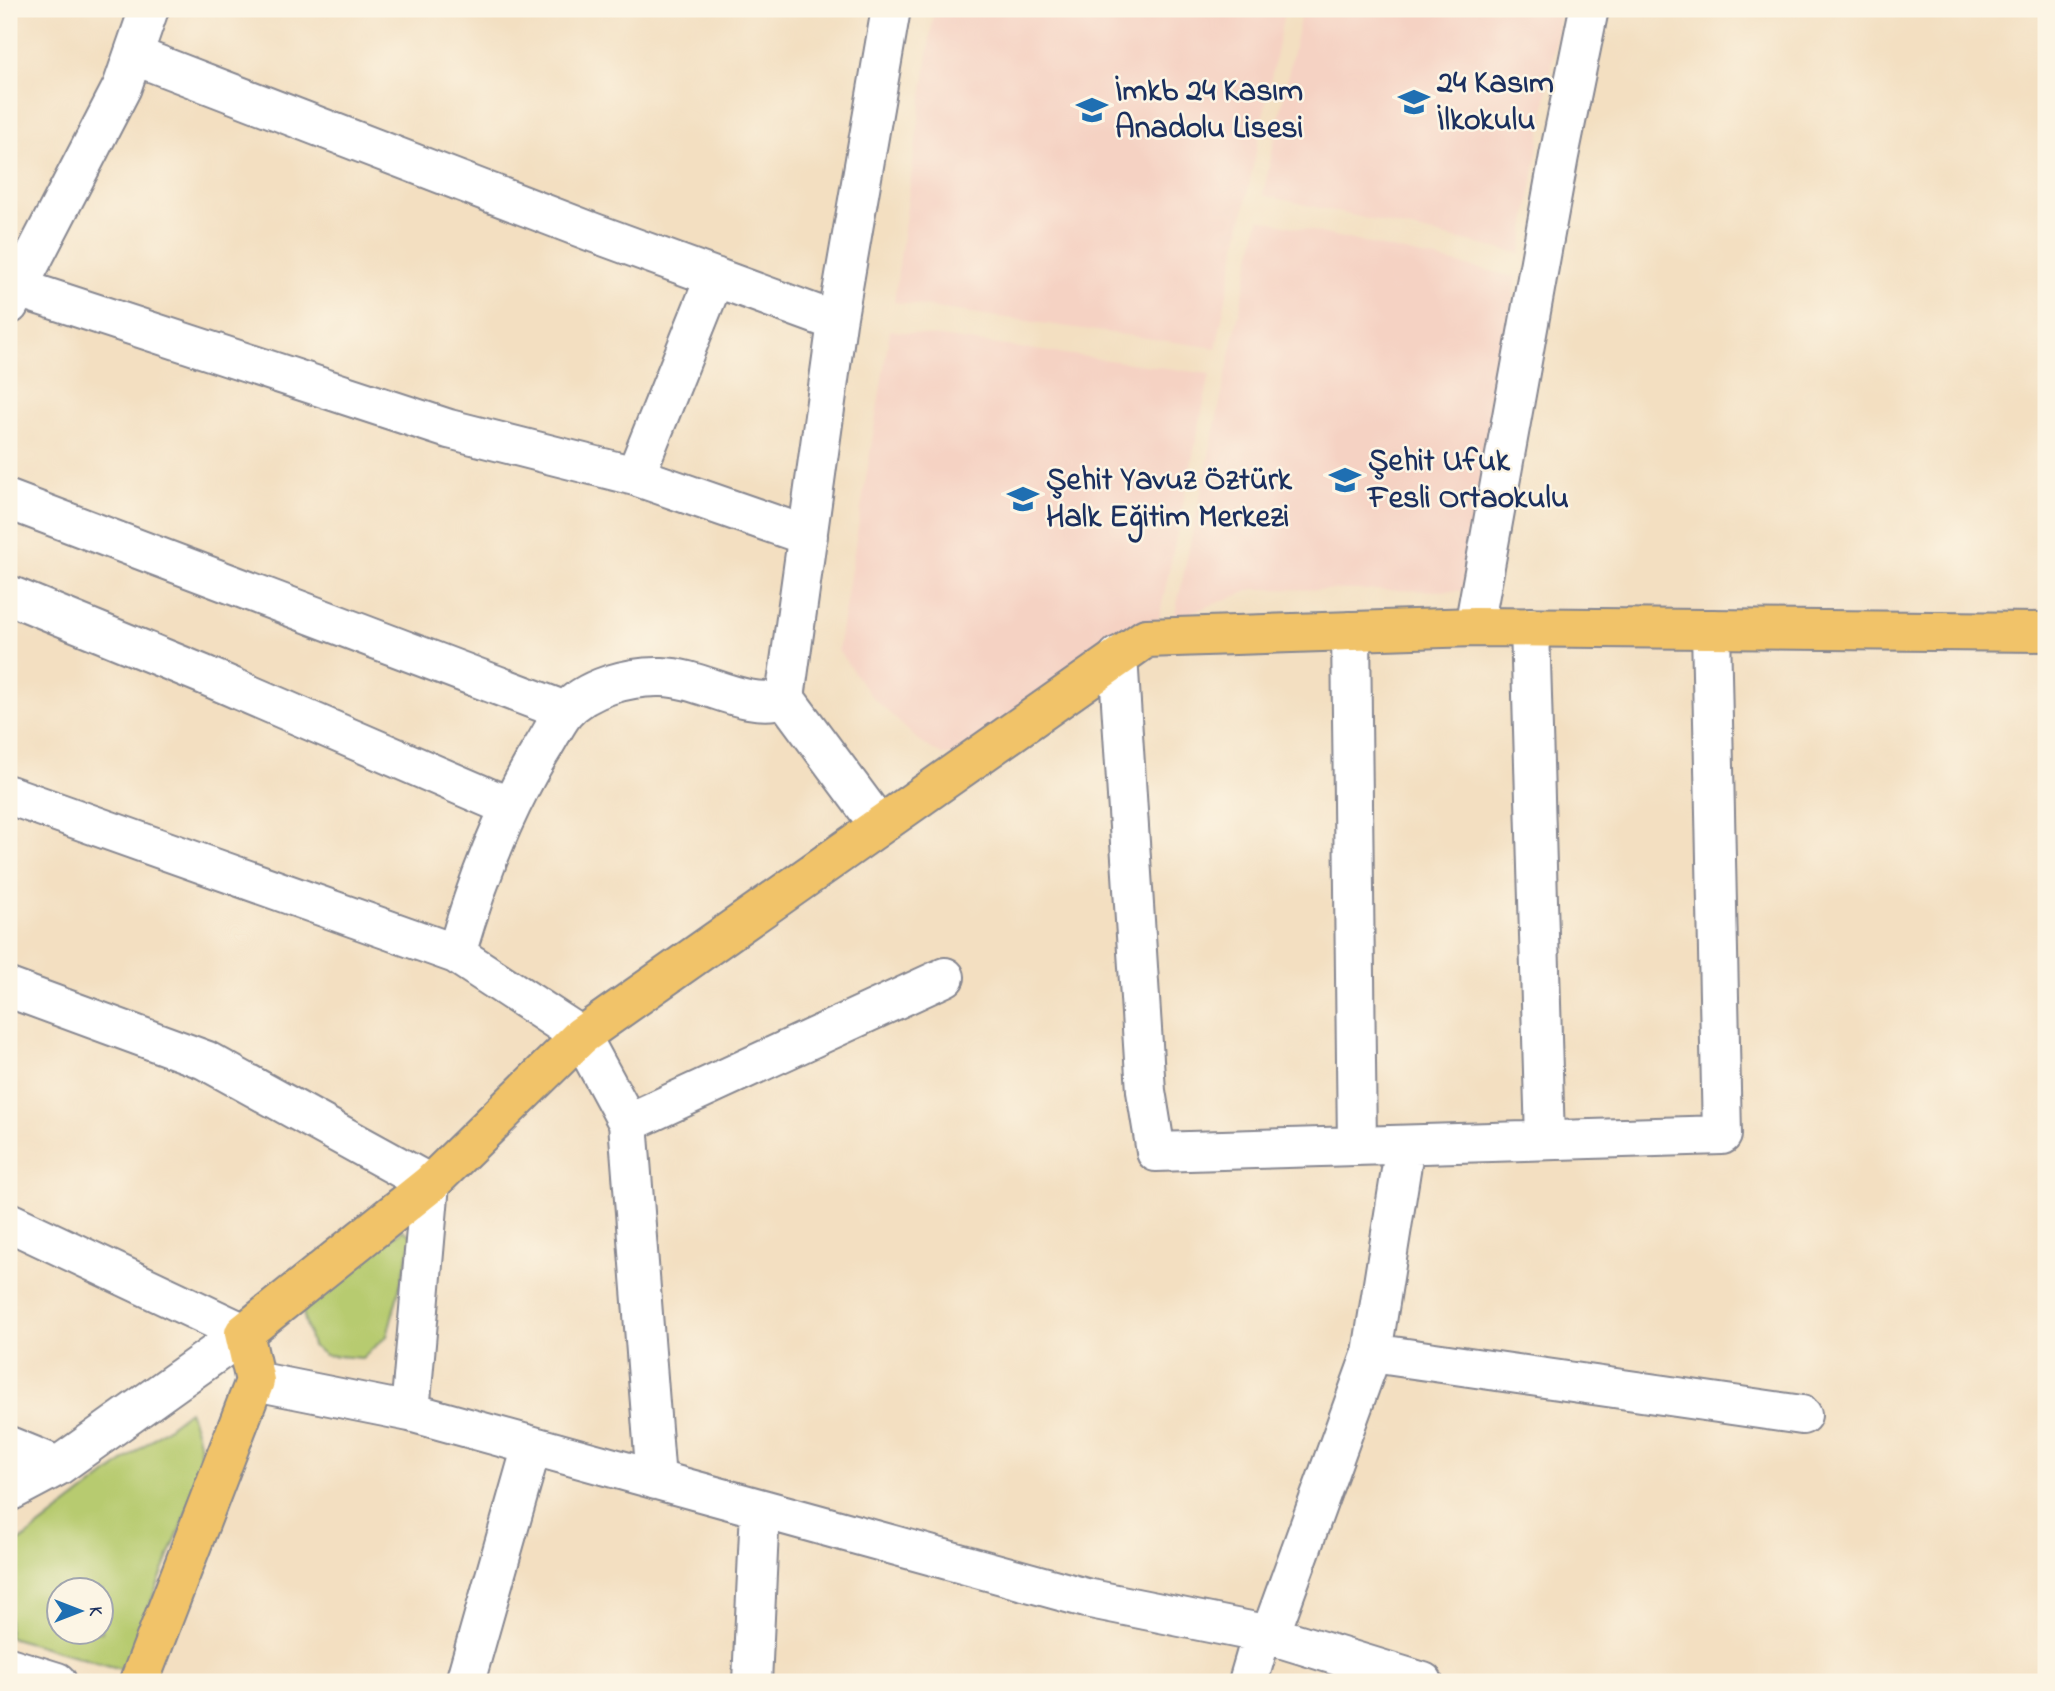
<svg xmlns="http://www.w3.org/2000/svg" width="2055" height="1691" font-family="'Indie Flower',sans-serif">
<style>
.built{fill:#f5d2c3}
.green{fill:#b7cb6f;stroke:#697d66;stroke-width:2;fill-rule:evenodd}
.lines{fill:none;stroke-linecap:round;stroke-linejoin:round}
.minor-casing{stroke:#878790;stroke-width:42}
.major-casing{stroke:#878790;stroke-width:42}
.minor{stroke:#fff;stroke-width:38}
.major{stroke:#f1c369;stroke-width:38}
.labels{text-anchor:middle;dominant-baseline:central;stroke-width:5;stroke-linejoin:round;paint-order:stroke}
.poi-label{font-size:32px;font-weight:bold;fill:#1b2f5e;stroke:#fcf5e5;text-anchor:start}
</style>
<rect width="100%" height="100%" fill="#fcf5e5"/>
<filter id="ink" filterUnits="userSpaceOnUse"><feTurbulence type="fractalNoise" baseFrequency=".0143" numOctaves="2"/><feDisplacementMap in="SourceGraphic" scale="14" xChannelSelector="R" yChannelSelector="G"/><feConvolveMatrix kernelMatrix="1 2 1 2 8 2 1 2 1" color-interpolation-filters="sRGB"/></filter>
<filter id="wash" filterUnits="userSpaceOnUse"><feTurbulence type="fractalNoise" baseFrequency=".00686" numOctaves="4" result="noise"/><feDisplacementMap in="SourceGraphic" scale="28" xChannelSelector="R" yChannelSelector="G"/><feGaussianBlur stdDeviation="1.57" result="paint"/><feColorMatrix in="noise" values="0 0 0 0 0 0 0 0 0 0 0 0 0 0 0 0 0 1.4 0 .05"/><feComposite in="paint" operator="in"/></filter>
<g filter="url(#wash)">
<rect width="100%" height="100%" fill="#f3dfc1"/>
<path class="built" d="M 934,9 L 1285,9 L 1216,348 L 894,302 Z
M 1302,9 L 1561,9 L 1521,254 L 1263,195 Z
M 1259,219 L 1516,277 L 1470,591 L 1254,589 L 1174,619 Z
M 890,330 L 1210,374 L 1158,624 L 957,755 L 942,755 L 920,742 L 869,694 L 838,650 Z"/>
<path class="green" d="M 403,1230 L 413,1237 L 387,1336 L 362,1358 L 325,1355 L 312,1346 L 303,1313 L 313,1296 Z
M 189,1411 C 202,1444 203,1454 196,1488 L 124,1670 L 9,1637 L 9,1550 ZM 60,1590 L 102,1590 L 102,1632 L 60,1632 Z"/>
</g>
<g filter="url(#ink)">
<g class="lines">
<defs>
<path id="minor" d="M 133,55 L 592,232 L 837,322
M 18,288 L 449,429 L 635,476 L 715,277
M 9,305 L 122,87 L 149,9
M 635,476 L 808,536
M 9,500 L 565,711
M 9,595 L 202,674 L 510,807
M 1474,627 L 1559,156 L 1589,9
M 1530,627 L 1545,1140
M 1351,631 L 1357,1146
M 1118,656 L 1146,1091 L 1156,1152 L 1722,1135 L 1711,629
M 9,795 L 456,954 L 581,1036 L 628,1123 L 656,1480
M 879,825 L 785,698 L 837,322 L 891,9
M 456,954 C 477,881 504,809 545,744 C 551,734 557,722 564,713 C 586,687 630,676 662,677 C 704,678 743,710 785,698
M 9,988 L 205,1060 L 430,1184 L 410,1412
M 628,1123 L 945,977
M 9,1222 L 244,1333 L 58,1466 L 9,1492
M 1372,1353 L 1802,1415
M 255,1381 L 410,1412 L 1086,1598 L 1270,1635 L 1423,1682
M 9,1446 L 58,1466
M 1270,1635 L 1372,1353 L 1405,1145
M 9,1667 L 57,1682
M 465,1682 L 532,1446
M 752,1682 L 760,1509
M 1248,1682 L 1262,1634"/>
<path id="major" d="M 139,1682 L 255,1381 L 244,1333 L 430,1184 L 581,1036 L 1146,638 L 1474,627 L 2046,632"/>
</defs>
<use href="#minor" class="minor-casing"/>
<use href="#major" class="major-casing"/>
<use href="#minor" class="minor"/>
<use href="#major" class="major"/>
</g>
</g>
<defs>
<symbol id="school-bare" viewBox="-9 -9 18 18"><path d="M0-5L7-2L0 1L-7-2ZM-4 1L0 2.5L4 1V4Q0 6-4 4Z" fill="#1f6fb2" stroke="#fcf5e5" stroke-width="2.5" paint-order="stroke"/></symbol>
</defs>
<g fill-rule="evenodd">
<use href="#school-bare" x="1392" y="80" width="44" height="44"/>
<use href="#school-bare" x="1070" y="88" width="44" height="44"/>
<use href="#school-bare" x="1323" y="458" width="44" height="44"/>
<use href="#school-bare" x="1001" y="477" width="44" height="44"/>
</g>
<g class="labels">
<g class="poi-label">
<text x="1437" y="84">24 Kasım<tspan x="1437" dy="37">İlkokulu</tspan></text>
<text x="1115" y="92">İmkb 24 Kasım<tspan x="1115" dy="37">Anadolu Lisesi</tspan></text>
<text x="1368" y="462">Şehit Ufuk<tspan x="1368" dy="37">Fesli Ortaokulu</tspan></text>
<text x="1046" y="481">Şehit Yavuz Öztürk<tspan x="1046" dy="37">Halk Eğitim Merkezi</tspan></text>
</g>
</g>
<rect width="2055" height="1691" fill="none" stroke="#fcf5e5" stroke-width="35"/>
<g transform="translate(80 1611) rotate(90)"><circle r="33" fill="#fcf5e5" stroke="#a2a6af" stroke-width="2"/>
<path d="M0-5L12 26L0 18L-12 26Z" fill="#1f6fb2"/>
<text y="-10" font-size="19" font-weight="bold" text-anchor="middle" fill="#1b2f5e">K</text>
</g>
</svg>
